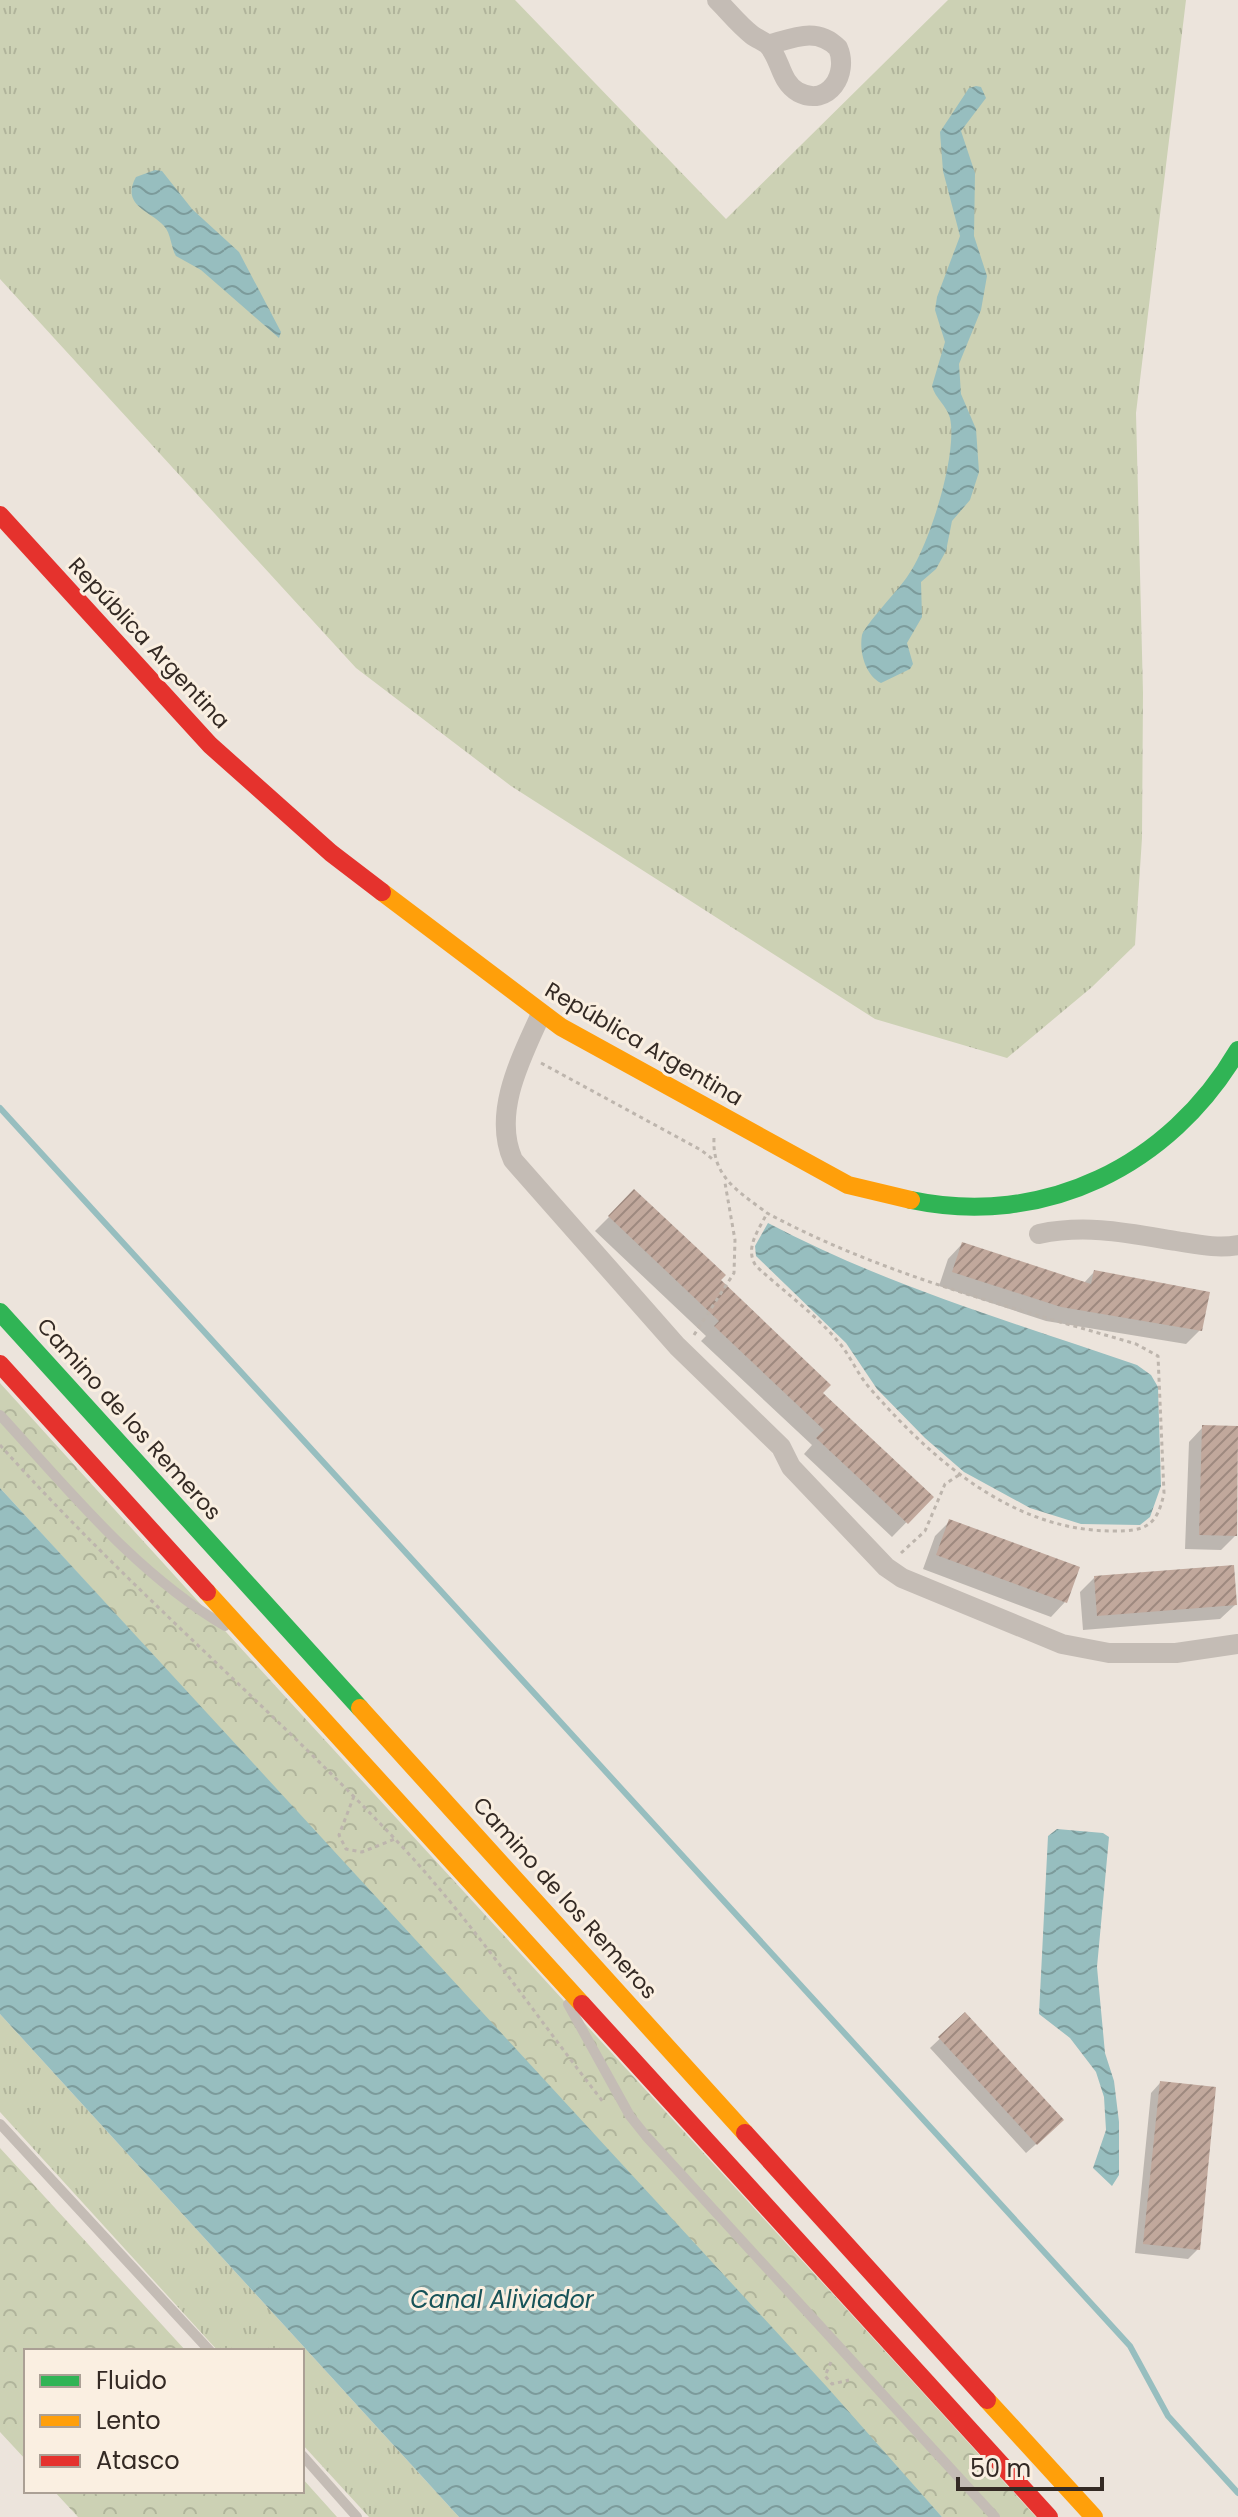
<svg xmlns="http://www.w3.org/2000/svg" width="1238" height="2517" font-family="Poppins,sans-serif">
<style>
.grass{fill:url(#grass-tufts)}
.forest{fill:url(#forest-crowns)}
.water{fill:url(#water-waves)}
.shadow{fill:#0003}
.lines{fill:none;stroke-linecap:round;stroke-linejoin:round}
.stream{stroke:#97bebf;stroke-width:6}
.building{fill:url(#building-hatch)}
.path{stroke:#bdb5ad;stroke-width:3;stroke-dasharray:4 4;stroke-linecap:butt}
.lane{stroke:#c4bcb5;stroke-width:10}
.street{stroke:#c4bcb5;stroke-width:20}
.fast{stroke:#30b455;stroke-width:18}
.slow{stroke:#ff9f0a;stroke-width:18}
.jam{stroke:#e5322d;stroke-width:18}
.labels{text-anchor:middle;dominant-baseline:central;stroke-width:6;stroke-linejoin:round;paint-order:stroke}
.street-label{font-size:22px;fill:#342a24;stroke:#faefe1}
.water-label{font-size:24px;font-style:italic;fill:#175359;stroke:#faefe1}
</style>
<defs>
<pattern id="grass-tufts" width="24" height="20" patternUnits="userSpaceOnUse" patternTransform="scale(2)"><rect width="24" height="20" fill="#ccd1b4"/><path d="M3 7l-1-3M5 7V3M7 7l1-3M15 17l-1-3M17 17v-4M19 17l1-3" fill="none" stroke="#b0b49b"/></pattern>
<pattern id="forest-crowns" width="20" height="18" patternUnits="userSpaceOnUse" patternTransform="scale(2)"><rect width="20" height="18" fill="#ccd1b4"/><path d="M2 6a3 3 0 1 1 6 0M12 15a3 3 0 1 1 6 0" fill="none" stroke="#b0b49b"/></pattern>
<pattern id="water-waves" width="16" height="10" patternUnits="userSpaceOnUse" patternTransform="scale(2)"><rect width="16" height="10" fill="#97bebf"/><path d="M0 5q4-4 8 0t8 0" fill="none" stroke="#7c9b9b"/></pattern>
<pattern id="building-hatch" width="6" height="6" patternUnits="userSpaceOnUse" patternTransform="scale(2)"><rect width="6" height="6" fill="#c1a89c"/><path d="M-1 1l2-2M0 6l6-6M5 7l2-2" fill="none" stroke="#9e897f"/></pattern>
</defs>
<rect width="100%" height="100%" fill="#ece4dc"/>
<path class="grass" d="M 0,0 L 515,0 L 726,219 L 948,0 L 1186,0 L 1136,413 L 1143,693 L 1142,838 L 1135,945 L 1092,987 L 1007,1058 L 875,1019 L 511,786 L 356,668 L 0,279 Z
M 0,2014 L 459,2517 L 369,2517 L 302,2444 L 302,2351 L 218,2351 L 0,2112 Z"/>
<path class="forest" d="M 0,1383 C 343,1763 692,2138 1036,2517 L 942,2517 L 0,1488 Z
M 0,2148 L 186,2351 L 26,2351 L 26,2460 L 0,2432 Z
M 302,2478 L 337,2517 L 78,2517 L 54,2491 L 302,2491 Z"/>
<path class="water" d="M 976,86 L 981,87 L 986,98 L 961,131 L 975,173 L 974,236 L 987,276 L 981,310 L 959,364 L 961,394 L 976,429 L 979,472 L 970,500 L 952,521 L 946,551 L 936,569 L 921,582 L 922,617 L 907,643 L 913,664 L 910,669 L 881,683 C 865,675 859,651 862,635 C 865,625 899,589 907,577 C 929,547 958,454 950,418 C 947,406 935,398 932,386 L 945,342 L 935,310 L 937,297 L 960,236 L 943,171 L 940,132 L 969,88 Z
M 155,170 L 162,171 L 192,209 L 239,252 L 281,332 L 279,338 L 201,270 L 176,256 C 171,248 171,233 164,226 C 151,211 120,206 136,177 Z
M 768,1223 C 885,1285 1012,1322 1137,1365 L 1151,1375 L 1158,1387 L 1161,1486 L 1150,1517 L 1140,1525 L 1081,1524 L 1030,1508 L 964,1472 L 925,1438 L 877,1389 L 846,1343 L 756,1256 L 755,1246 Z
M 0,1488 L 827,2387 L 942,2517 L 459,2517 L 0,2014 Z
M 1057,1829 L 1103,1833 L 1109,1837 L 1097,1967 L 1105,2053 L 1114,2081 L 1119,2122 L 1119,2175 L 1112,2186 L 1093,2168 L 1106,2130 L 1104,2097 L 1096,2072 L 1070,2038 L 1039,2014 L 1048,1836 Z"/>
<path class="shadow" d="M 634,1192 L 820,1393 L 931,1497 L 892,1537 L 804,1454 L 812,1445 L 701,1341 L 706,1336 L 595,1231 Z
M 962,1244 L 1083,1284 L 1094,1272 L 1200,1330 L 1186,1344 L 1046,1321 L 939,1286 L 948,1259 Z
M 1203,1427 L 1238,1428 L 1235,1536 L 1221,1550 L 1185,1549 L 1189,1442 Z
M 950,1521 L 1078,1568 L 1065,1602 L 1051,1617 L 923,1569 L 935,1536 Z
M 1094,1578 L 1235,1605 L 1220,1619 L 1083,1630 L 1080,1592 Z
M 965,2015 L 1052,2130 L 1026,2153 L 930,2048 Z
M 1160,2083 L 1198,2249 L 1188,2259 L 1135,2253 L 1151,2093 Z"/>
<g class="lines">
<path class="stream" d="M 0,1108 L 1130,2346 L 1168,2416 L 1238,2493"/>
</g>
<path class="building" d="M 634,1189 L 726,1275 L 721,1280 L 831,1385 L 823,1393 L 934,1497 L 908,1524 L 816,1438 L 824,1430 L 714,1326 L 719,1321 L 608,1216 Z
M 962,1242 L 1091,1284 L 1094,1270 L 1210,1292 L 1202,1331 L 1061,1307 L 952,1272 Z
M 1202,1425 L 1238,1426 L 1237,1536 L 1199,1535 Z
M 949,1519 L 1080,1567 L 1067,1603 L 936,1555 Z
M 1234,1565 L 1237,1605 L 1097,1616 L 1094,1576 Z
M 965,2012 L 1064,2120 L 1037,2145 L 938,2037 Z
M 1160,2081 L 1216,2087 L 1200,2250 L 1143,2244 Z"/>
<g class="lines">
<path class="path" d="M 541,1063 L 701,1150 L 715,1161
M 714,1138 C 712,1175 736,1190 763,1210 L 767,1213 C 882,1275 1011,1307 1136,1344 L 1158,1356 L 1164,1493 C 1157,1527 1145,1531 1113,1531 C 1012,1531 931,1459 868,1386 C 858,1374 851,1358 841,1345 C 818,1316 783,1291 756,1266 C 744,1248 759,1230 767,1213
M 694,1335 L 734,1273 L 735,1240 L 725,1183
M 0,1445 C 124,1584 266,1703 394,1838 C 472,1920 534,2014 604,2103
M 901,1553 L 925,1531 L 945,1484 L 959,1475
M 354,1796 L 339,1835 L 346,1849 L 362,1852 L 395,1839
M 831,2362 L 825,2376 L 832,2384 L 849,2380"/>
<path class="lane" d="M 0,1415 C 70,1491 135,1573 225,1626
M 568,2004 L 630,2116 L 646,2136 L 995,2517
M 0,2124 L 210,2351
M 302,2455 L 357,2517"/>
<path class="street" d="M 717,0 C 729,12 739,25 752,35 C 757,39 764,41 768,45 C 781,59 780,82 798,92 C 829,108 849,73 838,48 C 817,26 793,38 768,45
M 541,1014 C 521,1058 492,1113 513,1160 L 677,1346 L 781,1447 L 791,1467 L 886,1567 L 902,1578 L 1062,1644 L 1109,1653 L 1176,1653 L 1238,1644
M 1039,1234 C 1086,1224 1128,1233 1176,1241 C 1196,1244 1217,1249 1238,1245"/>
<path class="fast" d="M 911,1200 C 1044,1228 1170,1166 1238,1050
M 0,1312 L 360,1708"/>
<path class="slow" d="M 382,892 L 561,1027 L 848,1185 L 911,1200
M 207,1592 L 582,2004
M 360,1708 L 745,2133
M 987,2400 L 1094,2517"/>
<path class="jam" d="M 0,515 L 210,745 L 331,853 L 382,892
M 0,1364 L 207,1592
M 582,2004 L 1049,2517
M 745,2133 L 987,2400"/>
</g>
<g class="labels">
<g class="street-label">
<text transform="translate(149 643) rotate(47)">República Argentina</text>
<text transform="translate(644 1044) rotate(30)">República Argentina</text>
<text transform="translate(129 1419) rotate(48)">Camino de los Remeros</text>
<text transform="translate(565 1898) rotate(48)">Camino de los Remeros</text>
</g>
<g class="water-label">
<text x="502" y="2299">Canal Aliviador</text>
</g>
</g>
<rect x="24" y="2349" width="280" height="144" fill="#faefe1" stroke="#aba095" stroke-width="2"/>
<rect x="40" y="2375" width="40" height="12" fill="#30b455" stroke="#aba095" stroke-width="2"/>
<text x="96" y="2389" font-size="24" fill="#342a24">Fluido</text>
<rect x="40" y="2415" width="40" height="12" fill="#ff9f0a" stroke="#aba095" stroke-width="2"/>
<text x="96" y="2429" font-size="24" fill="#342a24">Lento</text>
<rect x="40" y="2455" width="40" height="12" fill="#e5322d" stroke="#aba095" stroke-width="2"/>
<text x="96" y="2469" font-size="24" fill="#342a24">Atasco</text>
<path d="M958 2477v12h144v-12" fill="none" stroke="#342a24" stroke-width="4"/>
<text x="970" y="2477" font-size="24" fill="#342a24" stroke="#faefe1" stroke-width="6" paint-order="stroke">50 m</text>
</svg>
